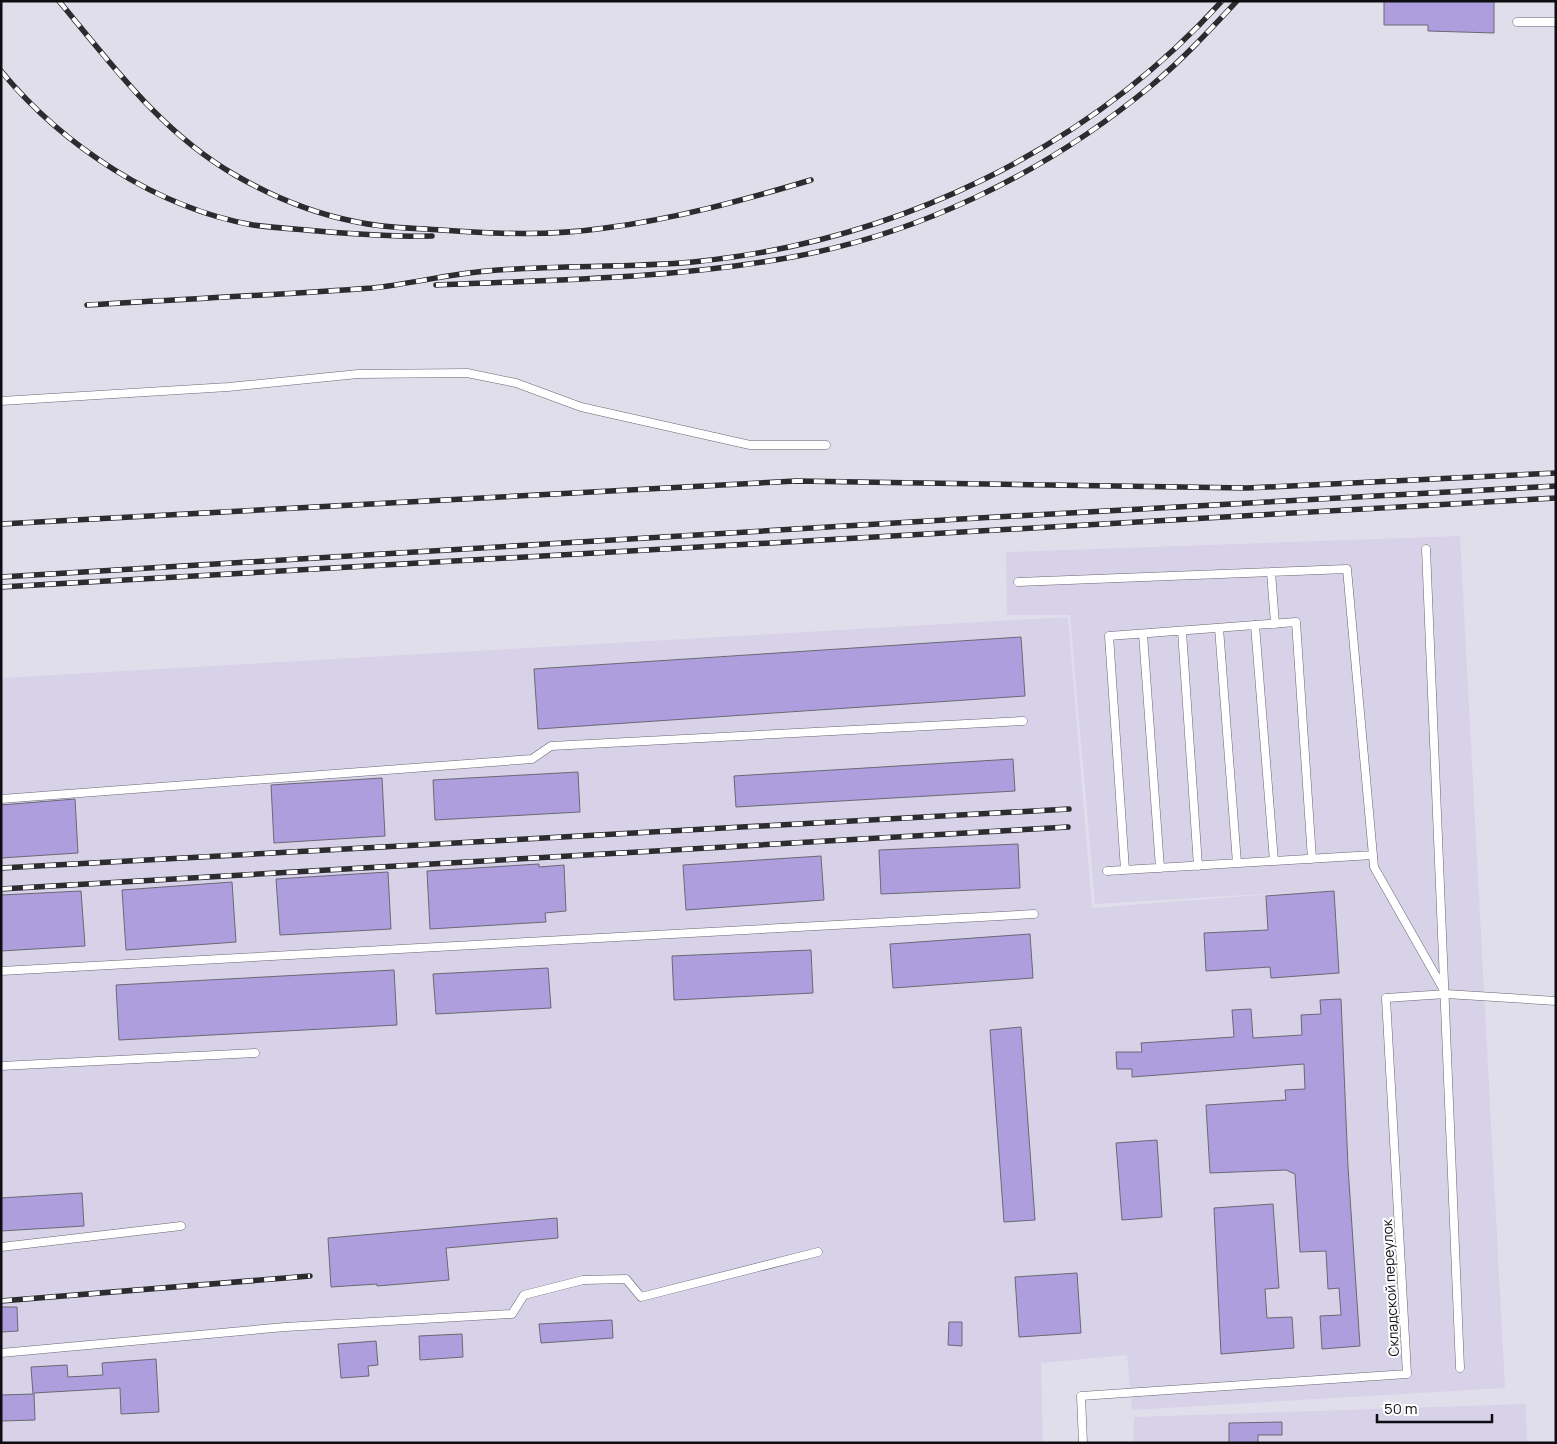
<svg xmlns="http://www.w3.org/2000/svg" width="1557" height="1444" font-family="Manrope,sans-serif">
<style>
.built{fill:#d7d2e7}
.building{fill:#af9ede;stroke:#6a6874}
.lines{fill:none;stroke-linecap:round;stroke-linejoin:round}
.lane-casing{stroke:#686572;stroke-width:9}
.lane{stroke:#fff;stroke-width:8}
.rail-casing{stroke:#2c2b30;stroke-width:5.5}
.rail{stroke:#fff;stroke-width:4;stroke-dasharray:11;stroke-linecap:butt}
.labels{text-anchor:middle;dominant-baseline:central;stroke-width:4;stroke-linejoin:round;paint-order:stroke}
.street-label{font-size:14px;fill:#0e0d11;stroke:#fff}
</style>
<rect width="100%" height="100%" fill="#e1deec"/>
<path class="built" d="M 1460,536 L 1505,1388 L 1132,1410 L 1127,1355 L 1041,1363 L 1043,1443 L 1,1443 L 1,678 L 1068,617 L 1092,908 L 1297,892 L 1095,904 L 1070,615 L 1007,615 L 1006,552 Z
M 1526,1404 L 1527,1443 L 1133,1443 L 1134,1417 Z"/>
<path class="building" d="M 1384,1 L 1494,1 L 1494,33 L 1428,31 L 1428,25 L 1384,25 Z
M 1021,637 L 1025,696 L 538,729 L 534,669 Z
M 1013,759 L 1015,791 L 736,807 L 734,776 Z
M 578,772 L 580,812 L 435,820 L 433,780 Z
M 382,778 L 385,836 L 274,843 L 271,785 Z
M 75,799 L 78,853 L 1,858 L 1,805 Z
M 1018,844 L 1020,888 L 881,894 L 879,850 Z
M 821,856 L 824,900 L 686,910 L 683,865 Z
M 539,864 L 539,867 L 564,865 L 566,911 L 545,913 L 546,922 L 430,929 L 427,871 Z
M 388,872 L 391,929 L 280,935 L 276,879 Z
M 232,882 L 236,942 L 126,950 L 122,890 Z
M 81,891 L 85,946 L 1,951 L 1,895 Z
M 1334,891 L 1339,973 L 1271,978 L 1270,967 L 1206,971 L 1204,933 L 1268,930 L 1266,896 Z
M 1030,934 L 1033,978 L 893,988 L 890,944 Z
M 811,950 L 813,993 L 674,1000 L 672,956 Z
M 548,968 L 551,1008 L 436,1014 L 433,974 Z
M 394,970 L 397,1025 L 119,1040 L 116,985 Z
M 1341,999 L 1348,1167 L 1360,1346 L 1322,1349 L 1320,1316 L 1341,1315 L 1339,1288 L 1328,1289 L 1326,1251 L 1300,1252 L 1295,1174 L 1286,1170 L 1210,1173 L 1206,1105 L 1286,1100 L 1285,1090 L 1305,1089 L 1304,1064 L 1132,1077 L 1132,1069 L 1117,1069 L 1116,1052 L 1142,1052 L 1141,1043 L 1234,1037 L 1232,1010 L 1251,1009 L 1253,1038 L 1302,1035 L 1301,1015 L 1321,1014 L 1320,1000 Z
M 1021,1027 L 1035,1220 L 1004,1222 L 990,1030 Z
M 1157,1140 L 1162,1217 L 1122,1220 L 1116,1143 Z
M 82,1193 L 84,1226 L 1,1231 L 1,1198 Z
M 1273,1204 L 1279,1288 L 1265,1289 L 1267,1318 L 1292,1317 L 1294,1348 L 1221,1354 L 1214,1208 Z
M 557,1218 L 558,1238 L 446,1248 L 449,1280 L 377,1286 L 377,1284 L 331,1287 L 328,1238 Z
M 1077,1273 L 1081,1333 L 1019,1337 L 1015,1277 Z
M 1,1307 L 17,1307 L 18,1331 L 1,1332 Z
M 612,1320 L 613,1338 L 541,1343 L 539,1324 Z
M 949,1322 L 962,1322 L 962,1346 L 948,1345 Z
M 462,1334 L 463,1357 L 420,1360 L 419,1336 Z
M 376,1341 L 378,1365 L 368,1366 L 369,1376 L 341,1378 L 338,1344 Z
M 156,1359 L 159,1412 L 121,1414 L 120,1388 L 34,1393 L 35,1420 L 1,1421 L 1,1395 L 33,1394 L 31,1367 L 67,1365 L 68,1377 L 103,1375 L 102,1363 Z
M 1282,1422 L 1282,1435 L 1258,1435 L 1258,1443 L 1229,1443 L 1229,1423 Z"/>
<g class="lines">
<defs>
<path id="lane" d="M 1517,22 L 1556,22
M 1,401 L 228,387 L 358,374 L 467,373 L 516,383 L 581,407 L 750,445 L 826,445
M 1426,549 L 1460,1368
M 1271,572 L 1275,624
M 1018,582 L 1347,569 L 1374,867 L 1445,992
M 1255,625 L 1274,861
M 1219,628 L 1237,863
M 1182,631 L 1198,866
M 1143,634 L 1160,868
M 1,799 L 532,759 L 551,746 L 1023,721
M 1125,870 L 1109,636 L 1296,622 L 1312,859
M 1107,871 L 1373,855
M 1,971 L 1034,914
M 1,1066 L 255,1053
M 1,1247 L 181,1226
M 1,1353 L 285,1327 L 512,1314 L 524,1295 L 583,1280 L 626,1279 L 641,1297 L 818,1252
M 1083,1443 L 1081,1396 L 1407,1374 L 1386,998 L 1446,994 L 1556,1001"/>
</defs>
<use href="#lane" class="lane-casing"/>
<use href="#lane" class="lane"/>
<defs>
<path id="rail" d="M 59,1 C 112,65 162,133 235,175 C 273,197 315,214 357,222 C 384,228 413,228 441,230 C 495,234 551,236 605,228 C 675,219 744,200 811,180
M 1,71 C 63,146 157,208 253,225 C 275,228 296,229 318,231 C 356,234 393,237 432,236
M 436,285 C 549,280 663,279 775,260 C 913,238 1045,174 1152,85 C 1182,60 1210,30 1237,1
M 87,305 C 182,299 277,295 372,288 C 411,284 448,274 487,271 C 555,265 625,268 693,262 C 894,242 1086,151 1222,1
M 1,524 L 796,481 L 1247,488 L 1556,473
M 1,577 L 961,519 L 1556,486
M 1,587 L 1556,498
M 1,868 L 1069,809
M 1,889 L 1068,827
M 1,1301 L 310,1276"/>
</defs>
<use href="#rail" class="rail-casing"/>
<use href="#rail" class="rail"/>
</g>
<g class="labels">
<g class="street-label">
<text transform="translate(1390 1288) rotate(-93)">Складской переулок</text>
</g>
</g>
<rect width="1557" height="1444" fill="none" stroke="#0e0d11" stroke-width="5"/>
<path d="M1377 1414v8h115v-8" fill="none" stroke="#0e0d11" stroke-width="2.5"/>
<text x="1384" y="1414" font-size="15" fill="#0e0d11" stroke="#ffffff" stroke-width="4" paint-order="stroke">50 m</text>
</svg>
